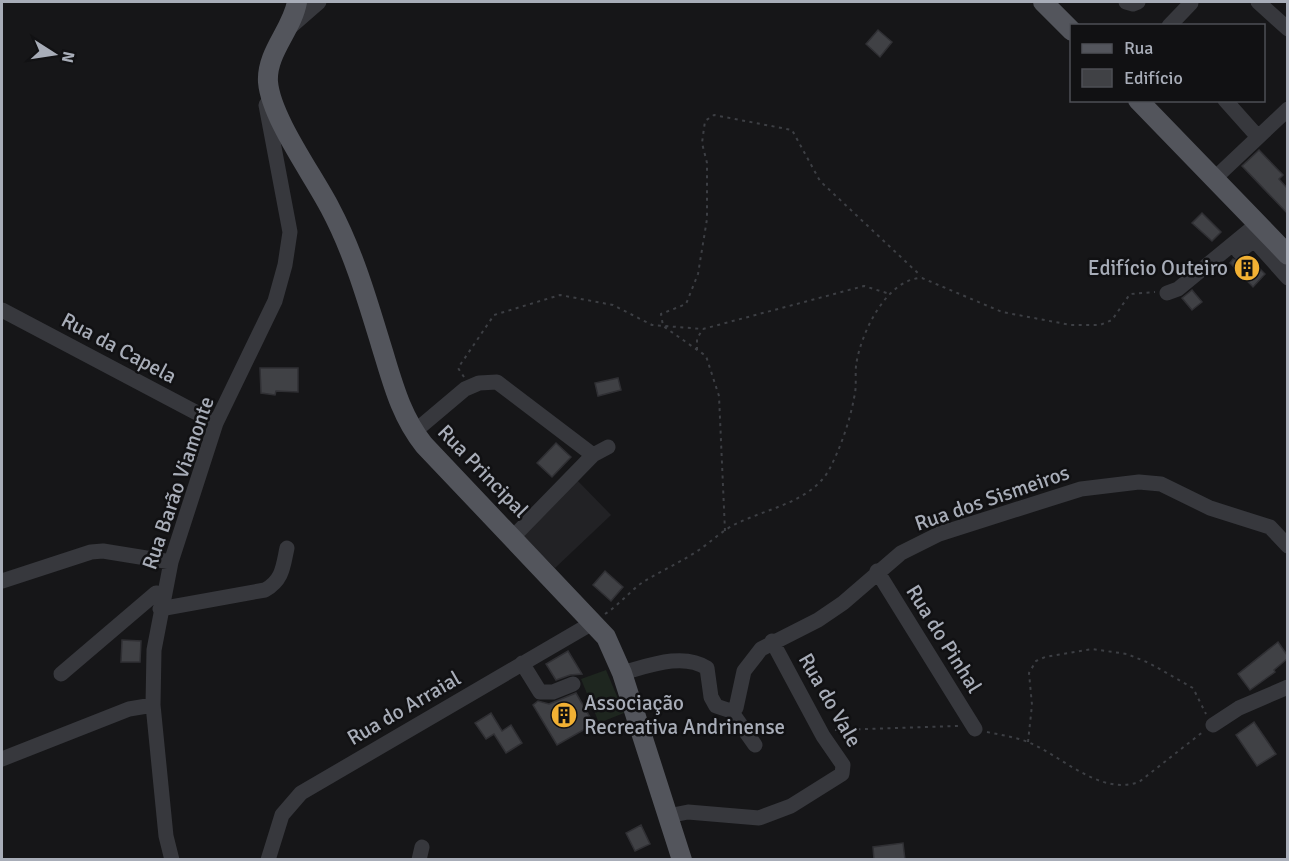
<svg xmlns="http://www.w3.org/2000/svg" width="1289" height="861" font-family="Signika,sans-serif">
<style>
.built{fill:#222225}
.green{fill:#1e261f}
.building{fill:#404145;stroke:#303034;stroke-width:1.5}
.lines{fill:none;stroke-linecap:round;stroke-linejoin:round}
.path{stroke:#3d3f44;stroke-width:2;stroke-dasharray:3 4.5;stroke-linecap:butt}
.minor{stroke:#37383d;stroke-width:15}
.major{stroke:#53555c;stroke-width:20}
.labels{text-anchor:middle;dominant-baseline:central;stroke-width:5;stroke-linejoin:round;paint-order:stroke}
.poi-label{font-size:21px;fill:#a8adb8;stroke:#111113;text-anchor:end}
.street-label{font-size:21px;fill:#a8adb8;stroke:#111113}
</style>
<rect width="100%" height="100%" fill="#161618"/>
<path class="built" d="M 574,477 L 611,515 L 555,568 L 520,533 Z"/>
<path class="green" d="M 606,670 L 624,713 L 599,723 L 581,679 Z"/>
<path class="building" d="M 878,30 L 892,42 L 880,57 L 866,44 Z
M 1259,150 L 1283,175 L 1279,179 L 1287,188 L 1287,213 L 1242,166 Z
M 1202,213 L 1221,232 L 1212,241 L 1192,223 Z
M 1248,257 L 1265,274 L 1253,287 L 1230,263 L 1233,259 L 1241,261 Z
M 1192,290 L 1202,302 L 1192,310 L 1182,298 Z
M 260,368 L 298,368 L 298,392 L 276,391 L 275,395 L 261,393 Z
M 618,378 L 621,390 L 598,396 L 595,383 Z
M 556,443 L 571,457 L 552,477 L 537,463 Z
M 605,571 L 623,587 L 611,601 L 593,585 Z
M 122,640 L 141,641 L 140,662 L 121,662 Z
M 1278,642 L 1287,655 L 1287,659 L 1274,670 L 1275,672 L 1250,690 L 1238,674 Z
M 568,651 L 582,674 L 570,675 L 556,680 L 546,664 Z
M 576,693 L 594,724 L 557,745 L 533,705 L 538,701 L 549,704 Z
M 491,713 L 502,731 L 511,725 L 522,743 L 506,753 L 494,734 L 486,739 L 475,723 Z
M 1254,722 L 1276,754 L 1257,766 L 1236,735 Z
M 641,825 L 650,844 L 635,851 L 626,833 Z
M 903,843 L 905,860 L 874,860 L 873,847 Z"/>
<g class="lines">
<path class="path" d="M 697,350 L 697,339 L 702,330
M 464,377 L 458,368 L 494,315 L 560,295 L 613,305 L 652,325 L 703,329 L 864,286 L 890,294
M 725,531 L 719,396 L 706,356 L 663,326 L 661,314 L 686,304 L 698,274 L 707,219 L 707,163 L 702,143 L 705,121 L 714,115 L 792,130 L 820,181 L 921,276
M 605,614 C 619,605 630,591 643,582 C 661,571 681,562 699,550 C 712,541 725,528 740,522 C 770,508 811,501 829,470 C 840,449 850,421 854,398 C 857,387 855,376 856,366 C 860,334 887,278 922,278 L 1002,312 L 1071,325 L 1100,325 L 1112,320 L 1130,294 L 1155,292
M 835,730 L 958,726
M 987,732 C 1001,735 1015,737 1028,742 C 1062,756 1100,796 1139,782 L 1204,731
M 1028,742 L 1032,705 L 1029,673 L 1036,661 L 1045,657 L 1092,649 L 1127,654 L 1149,663 L 1193,688 L 1206,714"/>
<path class="minor" d="M 1126,2 L 1133,4 L 1138,2
M 1258,2 L 1288,29
M 1169,26 L 1191,3 L 1189,2
M 288,29 L 319,2
M 1225,100 L 1258,137
M 1214,179 L 1288,109
M 1239,252 L 1254,240 L 1288,278
M 1167,293 L 1178,289 L 1257,224
M 2,310 L 216,423
M 414,432 L 465,389 L 479,383 L 497,382 L 593,455
M 513,537 L 593,455 L 608,447
M 877,571 L 975,729
M 2,581 L 91,552 L 103,551 L 171,562
M 160,609 L 265,590 C 283,580 283,566 287,548
M 522,663 L 540,692 L 553,692 L 573,684
M 622,673 C 648,666 683,652 707,668 L 711,697 L 716,706 L 731,711 L 736,708 L 744,671 L 761,649 L 818,620 L 843,603 L 901,553 L 939,534 L 1081,489 L 1139,482 L 1161,484 L 1210,508 L 1270,527 L 1288,546
M 61,674 L 156,593 L 163,594
M 731,711 L 755,745
M 1213,725 L 1239,708 L 1288,687
M 2,759 L 129,709 L 153,705
M 668,816 L 688,812 L 759,818 L 791,806 L 842,774 L 843,765 L 823,736 L 772,641
M 172,860 L 166,836 L 153,705 L 154,650 L 171,562 L 216,423 L 275,301 L 285,265 L 290,232 L 266,105 L 270,100
M 268,860 L 282,815 L 301,793 L 594,622
M 419,860 L 422,847"/>
<path class="major" d="M 297,2 C 292,30 266,53 268,82 C 271,118 313,175 330,208 C 353,251 367,299 381,345 C 392,380 400,415 424,445 L 606,637 L 622,673 L 682,860
M 1043,2 L 1072,31
M 1138,100 L 1288,255"/>
</g>
<defs>
<symbol id="building-disc" viewBox="-11 -11 22 22"><circle r="9.5" fill="#f2b134" stroke="#111113"/><path d="M-4-6H4V6H1V3H-1V6H-4ZM-2.5-4.3h1.7v1.8h-1.7ZM.8-4.3h1.7v1.8H.8ZM-2.5-1h1.7V.8h-1.7ZM.8-1h1.7V.8H.8Z" fill="#111"/></symbol>
</defs>
<g fill-rule="evenodd">
<use href="#building-disc" x="1232" y="253" width="30" height="30"/>
<use href="#building-disc" x="549" y="700" width="30" height="30"/>
</g>
<g class="labels">
<g class="poi-label">
<text x="1228" y="268">Edifício Outeiro</text>
<text x="584" y="703" text-anchor="start">Associação<tspan x="584" dy="24">Recreativa Andrinense</tspan></text>
</g>
<g class="street-label">
<text transform="translate(119 348) rotate(28)">Rua da Capela</text>
<text transform="translate(483 471) rotate(46)">Rua Principal</text>
<text transform="translate(178 483) rotate(-71)">Rua Barão Viamonte</text>
<text transform="translate(992 498) rotate(-19)">Rua dos Sismeiros</text>
<text transform="translate(944 639) rotate(58)">Rua do Pinhal</text>
<text transform="translate(830 700) rotate(60)">Rua do Vale</text>
<text transform="translate(404 708) rotate(-30)">Rua do Arraial</text>
</g>
</g>
<rect width="1289" height="861" fill="none" stroke="#a8adb8" stroke-width="6"/>
<rect x="1070" y="24" width="195" height="78" fill="#111113" stroke="#4d4f55" stroke-width="1.5"/>
<rect x="1082" y="44" width="30" height="9" fill="#53555c" stroke="#4d4f55" stroke-width="1.5"/>
<text x="1124" y="54" font-size="18" fill="#a8adb8">Rua</text>
<rect x="1082" y="69" width="30" height="18" fill="#404145" stroke="#4d4f55" stroke-width="1.5"/>
<text x="1124" y="84" font-size="18" fill="#a8adb8">Edifício</text>
<g transform="translate(54 54) rotate(102)" stroke="#111113" stroke-width="4.5" paint-order="stroke">
<path d="M0-4.5L10 22L0 15L-10 22Z" fill="#a8adb8"/>
<text y="-9" font-size="16" font-weight="bold" text-anchor="middle" fill="#a8adb8">N</text>
</g>
</svg>
